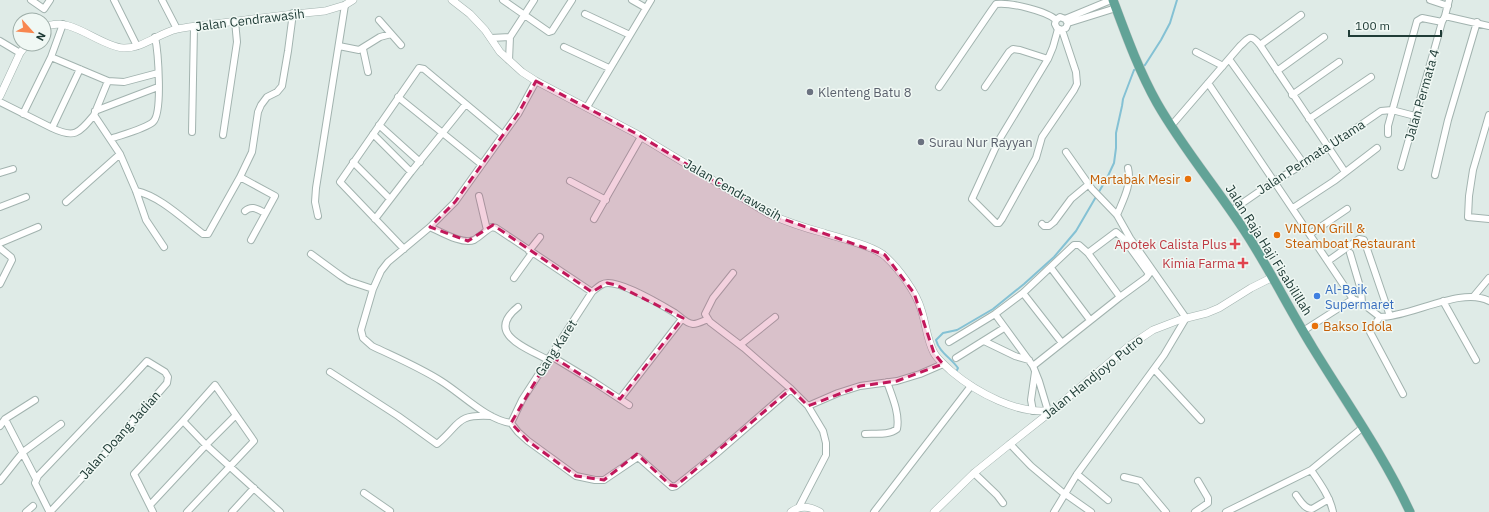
<svg xmlns="http://www.w3.org/2000/svg" width="1489" height="512" font-family="'IBM Plex Sans',sans-serif">
<style>
.lines{fill:none;stroke-linecap:round;stroke-linejoin:round}
.stream{stroke:#84c1d4;stroke-width:2}
.minor-casing{stroke:#a2b3af;stroke-width:8}
.tertiary-casing{stroke:#a2b3af;stroke-width:8}
.primary-casing{stroke:#c1c8c7;stroke-width:10}
.minor{stroke:#fff;stroke-width:6}
.tertiary{stroke:#fff;stroke-width:7}
.primary{stroke:#62a397;stroke-width:9}
.marked{fill:#c2185b;fill-opacity:0.2;stroke:#c2185b;stroke-width:3;stroke-dasharray:8 5;stroke-linejoin:round}
.worship-dot{fill:#6b7280;stroke:#f0f8f4;stroke-width:1.5}
.food-dot{fill:#e8710a;stroke:#f0f8f4;stroke-width:1.5}
.health-dot{fill:#e0444e;stroke:#f0f8f4;stroke-width:1.5}
.shop-dot{fill:#3f7fe0;stroke:#f0f8f4;stroke-width:1.5}
.labels{text-anchor:middle;dominant-baseline:central;stroke-width:3;stroke-linejoin:round;paint-order:stroke}
.street-label{font-size:13px;fill:#203c37;stroke:#f0f8f4}
.worship-label{font-size:13px;fill:#5b616d;stroke:#f0f8f4;text-anchor:start}
.food-label{font-size:13px;fill:#c56008;stroke:#f0f8f4;text-anchor:start}
.health-label{font-size:13px;fill:#be3a42;stroke:#f0f8f4;text-anchor:end}
.shop-label{font-size:13px;fill:#366cbe;stroke:#f0f8f4;text-anchor:start}
</style>
<rect width="100%" height="100%" fill="#dfebe7"/>
<g class="lines">
<path class="stream" d="M 1143,66 L 1145,65 L 1161,40 L 1170,23 L 1177,0
M 956,372 L 958,368 C 951,358 939,352 936,340 L 943,333 L 957,330 L 993,309 L 1024,284 L 1054,257 L 1076,231 L 1107,178 L 1114,163 L 1116,148 L 1116,133 L 1122,106 L 1123,99 L 1134,70 L 1137,69"/>
<defs>
<path id="minor" d="M 31,0 L 44,9 L 50,0
M 114,0 L 137,46
M 162,0 L 177,29
M 503,0 L 549,32 L 552,31 L 572,0
M 632,0 L 646,8
M 1430,0 L 1448,6
M 585,14 L 630,35
M 1445,16 L 1489,26
M 1065,19 L 1111,0
M 379,20 L 401,45
M 1068,23 L 1065,19 L 1060,17 L 1056,20 L 1055,24 L 1057,28 L 1062,30 L 1066,28 L 1068,23 L 1116,8
M 63,24 L 51,57 L 108,81 L 124,82 L 158,73
M 1058,29 L 1053,47 L 1048,59 L 999,140 L 972,199 L 996,223 L 999,223 L 1002,219 L 1036,158 L 1042,137 L 1074,90 L 1077,84 L 1076,72 L 1062,30
M 491,38 L 510,37
M 0,41 L 20,53
M 1260,45 L 1301,15
M 339,46 L 359,50 L 380,37 L 391,34
M 564,47 L 609,68
M 363,49 L 368,72
M 1196,52 L 1223,66
M 1229,59 L 1304,164
M 509,60 L 510,37 L 534,0
M 1277,71 L 1324,37
M 108,81 L 94,115 L 120,154 L 136,191 L 146,220 L 164,247
M 1208,83 L 1353,299
M 939,87 L 991,11 L 996,4 C 1009,2 1047,11 1056,20
M 985,87 L 1009,52 L 1013,49 L 1020,50 L 1048,59
M 1292,95 L 1339,62
M 398,97 L 481,164
M 0,102 L 52,128 L 80,69
M 587,107 L 651,0
M 95,111 L 158,87
M 23,114 L 51,57
M 1489,115 L 1473,170 L 1469,196 L 1468,217 L 1489,219
M 1309,119 L 1371,77
M 379,125 L 420,162
M 1171,126 L 1240,46 C 1249,38 1250,33 1260,45 L 1345,172
M 52,128 C 75,139 79,133 94,115
M 192,132 L 194,27
M 373,134 L 411,172
M 1388,134 L 1388,126 L 1417,21 L 1422,18 L 1442,22
M 223,135 L 237,42 L 235,21
M 110,139 C 121,135 145,129 153,122 C 163,113 158,51 155,37
M 353,162 L 390,199
M 1401,167 L 1442,22 L 1445,16 L 1449,0
M 0,173 L 13,169
M 1435,175 L 1448,120 L 1477,22
M 240,177 L 275,196 L 251,240
M 570,181 L 606,200
M 136,191 C 160,196 184,220 203,234 L 208,234 L 240,177 L 252,152 L 258,112 L 261,105 L 267,97 L 277,92 L 282,86 L 288,51 L 293,13
M 479,196 L 487,230
M 66,202 L 120,154
M 0,207 L 26,197
M 1293,208 L 1334,181 L 1377,148
M 245,211 C 252,205 257,209 265,213
M 1231,211 L 1273,182 L 1304,164 L 1381,111 L 1392,110 L 1415,116
M 1117,215 C 1123,200 1132,185 1128,168
M 318,216 L 315,202 L 316,188 L 345,5
M 375,219 L 411,172 L 465,105
M 594,219 L 641,137
M 1042,224 L 1044,226 L 1049,226 L 1054,222 L 1071,199 L 1089,184
M 430,227 C 441,232 463,245 474,240 C 481,236 486,230 492,227 L 496,228 L 592,292
M 1310,234 L 1347,209
M 0,243 L 38,227
M 1348,247 L 1359,239 L 1364,240 L 1390,316
M 0,248 L 11,257 L 12,260 L 0,284
M 404,249 L 340,182 L 419,68 L 424,69 L 503,135
M 529,251 L 540,237
M 1350,253 L 1361,290 L 1362,303
M 311,254 L 341,276 L 349,281 L 373,289
M 1328,261 L 1345,249
M 1051,268 L 1090,320
M 733,273 L 713,298 L 705,314 L 710,322 L 744,348 L 791,389 L 808,406 L 823,431 L 826,443 L 826,455 L 799,507
M 514,278 L 532,253
M 1023,293 L 1062,343
M 1474,296 L 1489,278
M 1443,301 L 1476,360
M 518,307 C 484,334 527,348 548,360
M 995,314 L 1033,366 L 1039,381 L 1048,411
M 1380,317 C 1377,322 1370,328 1370,332 L 1403,394
M 708,319 C 703,321 698,324 693,324 C 685,323 681,317 675,313 C 660,304 625,283 608,283 C 601,283 597,288 592,292 L 522,400 L 511,423 L 518,432 L 528,441 L 576,476 L 595,480 L 604,480 L 638,457 L 672,487 L 676,486 L 716,454 L 791,389
M 1303,331 L 1353,299 L 1362,303 L 1380,317 C 1411,317 1462,286 1489,301
M 984,341 L 1015,356 L 1029,360
M 949,342 L 995,314 L 1023,293 L 1074,245 L 1079,245 L 1088,253 L 1120,297
M 740,345 L 775,317
M 551,356 L 594,382 L 629,405
M 956,358 L 1004,328
M 1033,366 L 1120,297 L 1146,278 L 1149,274 L 1123,238 L 1116,232 L 1088,253
M 1154,369 L 1201,420
M 330,372 L 398,416 L 437,444 C 461,424 455,414 491,416
M 620,399 L 682,319
M 808,406 L 838,393 L 860,386 L 897,381 L 920,374 L 943,364
M 1033,411 L 1031,400 L 1035,372
M 5,419 L 36,479
M 183,421 L 215,385 L 254,441 L 187,512
M 511,423 C 487,420 462,394 441,381 C 419,367 395,357 372,346 L 363,338 L 361,330 L 373,289 L 381,271 L 388,262 L 430,227 L 455,202 L 518,114 L 536,81
M 0,426 L 5,419 L 35,400
M 865,434 C 875,433 888,436 897,429 C 900,414 892,396 887,382
M 1010,444 L 1031,466 L 1062,492
M 1311,470 C 1320,483 1330,497 1333,512
M 974,473 L 997,495 L 1003,503
M 1077,474 L 1108,500
M 1124,477 L 1140,481 L 1166,512
M 0,481 L 23,452 L 61,424
M 364,493 L 390,511
M 1064,493 L 1091,512
M 1296,495 C 1300,500 1304,509 1312,509 L 1329,499
M 150,505 L 206,445 L 236,415
M 49,511 L 35,483 L 38,476 L 123,387 L 147,361 L 165,372 L 168,377 L 167,383 L 113,445 L 50,512
M 26,512 L 33,506
M 153,512 L 134,474 L 183,421 L 206,445 L 280,512
M 232,512 L 254,488
M 874,512 L 971,386
M 1054,512 L 1077,474 L 1164,355 L 1186,318 L 1130,238 L 1117,215 L 1092,189 L 1066,152
M 1195,512 L 1208,503 L 1208,498 L 1198,481
M 1226,512 L 1311,470 L 1362,428"/>
<path id="tertiary" d="M 452,0 L 470,14 L 485,30 L 500,52 L 522,72 L 536,81 L 635,133 L 769,214 C 787,222 805,228 824,233 C 839,238 875,246 886,257 C 899,269 916,292 921,309 C 926,324 927,340 934,353 C 938,360 945,365 951,371 C 976,392 1019,416 1053,410
M 44,28 C 67,13 99,46 123,48 C 142,49 159,33 177,29 C 192,26 208,25 222,23 C 257,18 291,14 325,11 L 345,5 L 353,0
M 0,96 L 20,53 L 27,44
M 791,512 C 800,505 811,507 820,512
M 934,512 L 974,473 L 1010,444 L 1053,410 L 1129,346 L 1153,330 L 1179,320 L 1207,313 L 1219,308 L 1251,288 L 1273,277"/>
<path id="primary" d="M 1113,0 C 1126,35 1139,71 1157,103 C 1182,147 1216,187 1244,230 C 1269,268 1289,309 1313,348 C 1346,402 1383,454 1410,512"/>
</defs>
<use href="#minor" class="minor-casing"/>
<use href="#tertiary" class="tertiary-casing"/>
<use href="#primary" class="primary-casing"/>
<use href="#minor" class="minor"/>
<use href="#tertiary" class="tertiary"/>
<use href="#primary" class="primary"/>
</g>
<path class="marked" d="M 536,81 L 635,133 L 769,214 L 885,255 L 914,293 L 934,353 L 943,364 L 897,381 L 860,386 L 808,406 L 791,389 L 676,486 L 670,485 L 637,454 L 604,480 L 576,476 L 528,441 L 511,423 L 548,360 L 551,356 L 620,399 L 683,318 L 616,285 L 607,283 L 592,292 L 493,225 L 468,241 L 430,227 L 455,202 L 518,114 Z"/>
<g class="worship-dot">
<circle cx="810" cy="92" r="4"/>
<circle cx="921" cy="142" r="4"/>
</g>
<g class="food-dot">
<circle cx="1188" cy="179" r="4"/>
<circle cx="1277" cy="235" r="4"/>
<circle cx="1315" cy="326" r="4"/>
</g>
<g class="health-dot">
<path d="M1233 238h4v4h4v4h-4v4h-4v-4h-4v-4h4z"/>
<path d="M1241 257h4v4h4v4h-4v4h-4v-4h-4v-4h4z"/>
</g>
<circle class="shop-dot" cx="1317" cy="296" r="4"/>
<g class="labels">
<g class="street-label">
<text transform="translate(250 20) rotate(-7)">Jalan Cendrawasih</text>
<text transform="translate(1422 95) rotate(-74)">Jalan Permata 4</text>
<text transform="translate(1311 157) rotate(-33)">Jalan Permata Utama</text>
<text transform="translate(733 190) rotate(30)">Jalan Cendrawasih</text>
<text transform="translate(1269 250) rotate(58)">Jalan Raja Haji Fisabilillah</text>
<text transform="translate(556 348) rotate(-57)">Gang Karet</text>
<text transform="translate(1093 377) rotate(-39)">Jalan Handjoyo Putro</text>
<text transform="translate(120 435) rotate(-48)">Jalan Doang Jadian</text>
</g>
<g class="worship-label">
<text x="818" y="92">Klenteng Batu 8</text>
<text x="929" y="142">Surau Nur Rayyan</text>
</g>
<g class="food-label">
<text x="1180" y="179" text-anchor="end">Martabak Mesir</text>
<text x="1285" y="228">VNION Grill &amp;<tspan x="1285" dy="15">Steamboat Restaurant</tspan></text>
<text x="1323" y="326">Bakso Idola</text>
</g>
<g class="health-label">
<text x="1227" y="244">Apotek Calista Plus</text>
<text x="1235" y="263">Kimia Farma</text>
</g>
<g class="shop-label">
<text x="1325" y="289">Al-Baik<tspan x="1325" dy="15">Supermaret</tspan></text>
</g>
</g>
<g transform="translate(32 32) rotate(117)"><circle r="19" fill="#f0f8f4" stroke="#9dada8"/>
<path d="M0-3L7 15L0 10L-7 15Z" fill="#f88750"/>
<text y="-6" font-size="11" font-weight="bold" text-anchor="middle" fill="#203c37">N</text>
</g>
<path d="M1349 30v6h92v-6" fill="none" stroke="#203c37" stroke-width="2"/>
<text x="1355" y="30" font-size="12" fill="#203c37" stroke="#f0f8f4" stroke-width="3" paint-order="stroke">100 m</text>
</svg>
